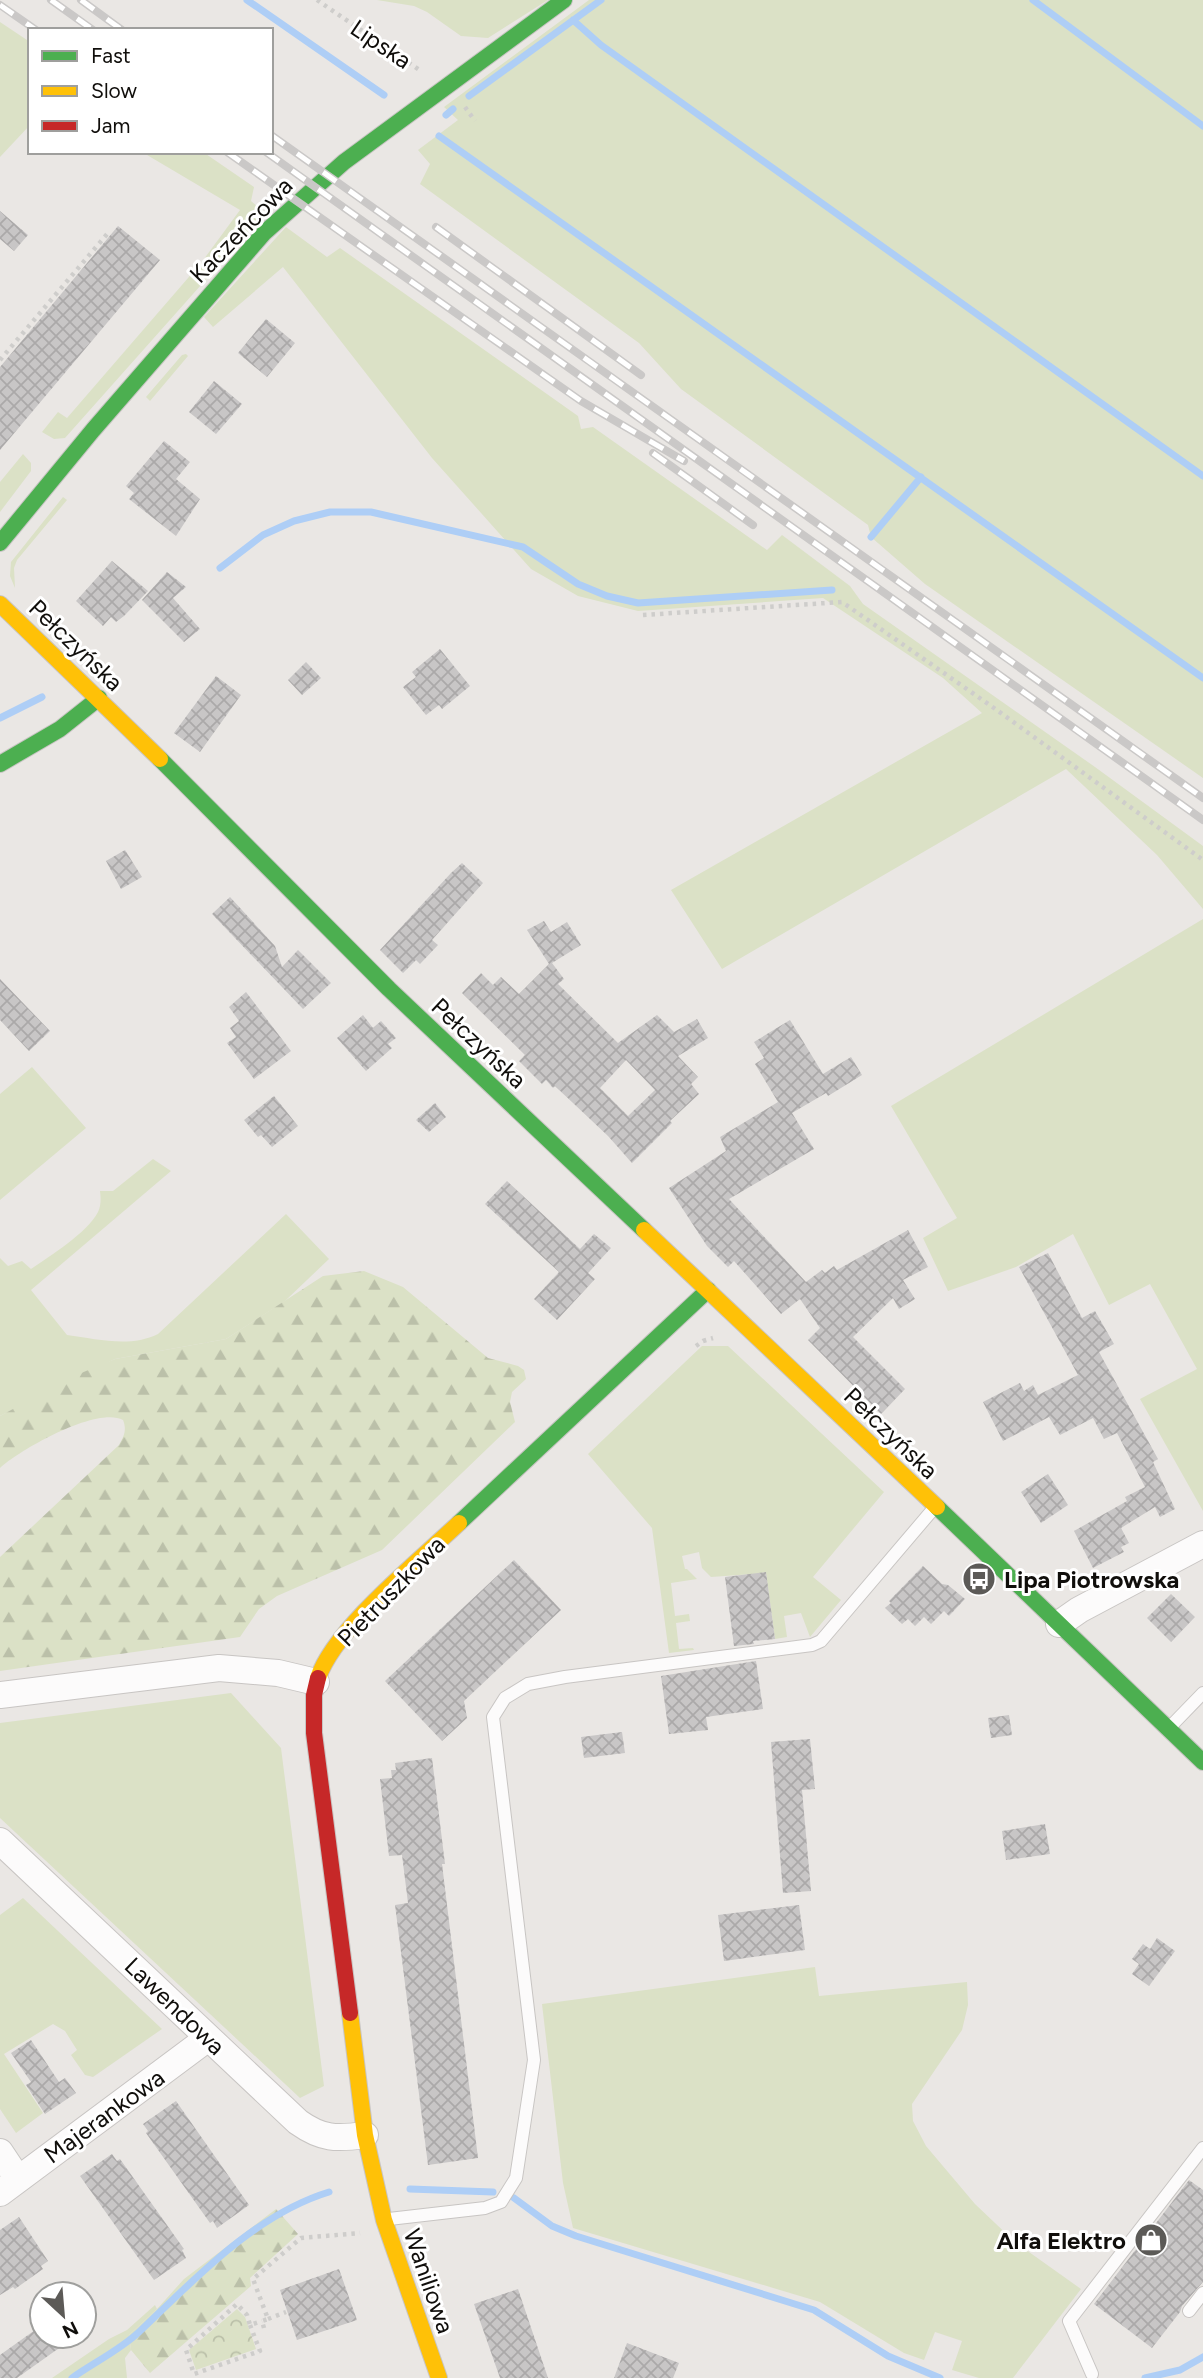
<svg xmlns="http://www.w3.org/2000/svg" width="1203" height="2378" font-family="Figtree,sans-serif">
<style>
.grass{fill:#dbe1c6}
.forest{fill:url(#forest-firs)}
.park{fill:url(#park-crowns)}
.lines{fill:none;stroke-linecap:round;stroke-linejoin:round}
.stream{stroke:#aecef6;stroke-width:7}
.building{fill:url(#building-cross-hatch);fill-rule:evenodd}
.lane-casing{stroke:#c8c5c3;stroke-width:14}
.street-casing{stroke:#c8c5c3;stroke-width:28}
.fast-casing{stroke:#c8c5c3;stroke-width:18}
.slow-casing{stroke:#c8c5c3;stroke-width:18}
.jam-casing{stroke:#c8c5c3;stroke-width:18}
.path{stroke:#cecdcb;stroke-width:4.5;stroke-dasharray:3.5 5;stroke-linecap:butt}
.lane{stroke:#fcfbfb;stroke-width:12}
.street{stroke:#fcfbfb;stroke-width:26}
.fast{stroke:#4caf50;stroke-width:16}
.slow{stroke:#ffc107;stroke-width:16}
.jam{stroke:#c62828;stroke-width:16}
.rail-casing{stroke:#cac8c7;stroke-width:8}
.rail{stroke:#fff;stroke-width:5;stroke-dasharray:16;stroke-linecap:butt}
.labels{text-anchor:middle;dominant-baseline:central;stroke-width:6;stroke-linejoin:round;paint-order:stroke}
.street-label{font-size:24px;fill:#100e0b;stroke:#fff}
.poi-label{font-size:24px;font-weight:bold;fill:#100e0b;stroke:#fff;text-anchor:start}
</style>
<defs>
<pattern id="forest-firs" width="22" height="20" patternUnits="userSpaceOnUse" patternTransform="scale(1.75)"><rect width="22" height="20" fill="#dbe1c6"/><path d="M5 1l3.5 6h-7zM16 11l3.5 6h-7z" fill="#bbc0a9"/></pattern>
<pattern id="park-crowns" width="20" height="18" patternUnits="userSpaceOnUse" patternTransform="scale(1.75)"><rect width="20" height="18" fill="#dbe1c6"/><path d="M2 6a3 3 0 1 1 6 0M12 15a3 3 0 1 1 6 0" fill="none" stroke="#bbc0a9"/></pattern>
<pattern id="building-cross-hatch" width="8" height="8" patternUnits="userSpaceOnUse" patternTransform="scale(1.75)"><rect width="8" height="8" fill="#c8c6c6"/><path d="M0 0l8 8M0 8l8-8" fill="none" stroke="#aba9a9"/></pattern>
</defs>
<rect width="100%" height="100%" fill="#eae7e4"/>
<path class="grass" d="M 377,0 L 548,0 L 488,38 L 461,36 L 427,12 L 414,6 Z
M 589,0 L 1203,0 L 1203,778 L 925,584 L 871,537 L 868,525 L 681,389 L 639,343 L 420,184 L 430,164 L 418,150 L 458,120 L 444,107 Z
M 0,22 L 30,42 L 30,125 L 0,157 Z
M 142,152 L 203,152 L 254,187 L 251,201 L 265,213 L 65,438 L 54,439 L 42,432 L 58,412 L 67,418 L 201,263 L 240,210 Z
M 286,227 L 327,257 L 340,248 L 578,416 L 581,429 L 593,427 L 767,550 L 782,535 L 850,586 L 863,604 L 1095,767 L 1203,846 L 1203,909 L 1157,855 L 1066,769 L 722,969 L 671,890 L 982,713 L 943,678 L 823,598 L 638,611 L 578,596 L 531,569 L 432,458 L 283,267 L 213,327 L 204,317 Z
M 186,354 L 188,356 L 150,401 L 146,397 L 182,355 Z
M 23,454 L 31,463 L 31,471 L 0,512 L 0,482 Z
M 63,497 L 67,500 L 17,560 L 14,568 L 15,588 L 10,576 L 11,562 Z
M 1203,919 L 1203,1511 L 1140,1399 L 1197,1369 L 1150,1284 L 1109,1305 L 1073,1234 L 1016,1267 L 948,1291 L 923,1238 L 957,1218 L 891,1106 Z
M 32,1067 L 86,1128 L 0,1200 L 0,1094 Z
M 153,1159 L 171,1171 L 31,1290 L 67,1335 C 97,1339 130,1348 158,1334 L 286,1214 L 329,1259 L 285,1301 L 226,1339 L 115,1359 L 0,1416 L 0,1258 L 8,1266 L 22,1261 L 31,1269 C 50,1256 87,1233 98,1212 C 101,1206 101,1198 100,1191 L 113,1191 Z
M 702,1346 L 728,1346 L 884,1492 L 813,1577 L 841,1600 L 810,1637 L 801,1613 L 784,1616 L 787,1637 L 775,1639 L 766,1573 L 711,1577 L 702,1568 L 699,1552 L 682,1556 L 685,1569 L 687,1569 L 697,1579 L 671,1583 L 675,1616 L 689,1614 L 690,1621 L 676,1623 L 679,1649 L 693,1648 L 694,1650 L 669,1653 L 652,1528 L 588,1454 Z
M 231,1693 L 281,1748 L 324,2086 L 300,2098 L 0,1818 L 0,1723 Z
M 23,1898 L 162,2029 L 93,2077 L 85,2075 L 71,2055 L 77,2050 L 65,2031 L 53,2024 L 4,2054 L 43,2113 L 16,2133 L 0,2109 L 0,1915 Z
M 815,1967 L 819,1996 L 967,1982 L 968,2005 L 962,2030 L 912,2104 L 913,2121 L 926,2146 L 975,2204 L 1015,2242 L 1081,2289 L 1013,2378 L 979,2378 L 952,2370 L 962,2341 L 935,2332 L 924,2360 L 904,2353 L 820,2302 L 573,2228 L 563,2183 L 542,2004 Z
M 155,2305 L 157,2309 L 129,2335 L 131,2350 L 125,2358 L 127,2378 L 52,2378 L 109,2339 L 127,2330 Z"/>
<path class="forest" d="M 364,1271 L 403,1287 L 488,1358 L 518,1366 L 524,1370 L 526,1379 L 512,1392 L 510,1402 L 515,1422 L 382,1550 L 277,1596 L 259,1609 L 240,1637 L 0,1671 L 0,1557 L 119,1445 C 124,1436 127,1430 123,1420 C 97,1406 21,1449 0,1468 L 0,1416 L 74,1376 L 115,1359 L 226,1339 L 323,1276 Z
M 276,2209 L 298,2234 L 250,2278 L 251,2286 L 150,2373 L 131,2350 L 129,2335 L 157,2309 L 184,2279 Z"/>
<path class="park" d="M 237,2309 L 245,2317 L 256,2349 L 196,2370 L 189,2350 Z"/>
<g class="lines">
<path class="stream" d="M 247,0 L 384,95
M 1033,0 L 1203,126
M 573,20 L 601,45 L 1203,476
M 469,96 L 601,0
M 446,115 L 453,109
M 439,136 L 1203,678
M 871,537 L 921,477
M 220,568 L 263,535 L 294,521 L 330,512 L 371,512 L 523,547 L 578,584 L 607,596 L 638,603 L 832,590
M 0,718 L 42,697
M 410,2189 L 493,2192
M 514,2198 L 552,2226 L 576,2236 L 814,2310 L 888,2356 L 940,2378
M 72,2378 C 93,2363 120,2350 139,2332 C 194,2280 254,2215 329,2192
M 1145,2378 L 1180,2370 L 1203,2357"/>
</g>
<path class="building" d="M 0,211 L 28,235 L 14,251 L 0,239 Z
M 118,226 L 160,260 L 0,450 L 0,367 Z
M 266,319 L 295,343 L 267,377 L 238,353 Z
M 214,381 L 242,404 L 216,434 L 189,412 Z
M 164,441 L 190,462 L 176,479 L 200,499 L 176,536 L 129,499 L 134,493 L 126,486 Z
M 112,561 L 148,591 L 124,616 L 116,622 L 111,617 L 103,626 L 76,601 Z
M 167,572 L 186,587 L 173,598 L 200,629 L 184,642 L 142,600 Z
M 440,649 L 470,686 L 442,709 L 439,705 L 426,715 L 403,687 L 416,677 L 412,672 Z
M 306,662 L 321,678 L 302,695 L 288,680 Z
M 216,676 L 241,695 L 200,752 L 174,733 Z
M 125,850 L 142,877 L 121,889 L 106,861 Z
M 462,863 L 483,883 L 432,940 L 438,945 L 420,964 L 416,960 L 403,973 L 380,950 L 451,873 Z
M 230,897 L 275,946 L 282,967 L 298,950 L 331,983 L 303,1009 L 212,914 Z
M 544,921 L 551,932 L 567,922 L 581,945 L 552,963 L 564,979 L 558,984 L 618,1043 L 657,1015 L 674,1032 L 697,1019 L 708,1038 L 678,1056 L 698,1077 L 691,1084 L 699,1094 L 670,1121 L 672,1123 L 632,1163 L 608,1136 L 555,1086 L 553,1088 L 546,1080 L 542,1084 L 519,1061 L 525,1055 L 462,993 L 481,973 L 493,985 L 501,977 L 519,994 L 549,964 L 527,930 ZM 626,1060 L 655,1090 L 628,1116 L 600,1088 Z
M 0,979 L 50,1031 L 29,1051 L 0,1020 Z
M 246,992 L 291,1051 L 254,1079 L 227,1043 L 236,1037 L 230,1028 L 239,1021 L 229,1007 Z
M 363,1015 L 373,1028 L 381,1021 L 396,1038 L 388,1044 L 392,1048 L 366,1071 L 337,1038 Z
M 790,1020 L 823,1074 L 851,1057 L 862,1075 L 828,1096 L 826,1093 L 792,1113 L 814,1149 L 729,1199 L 806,1282 L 822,1270 L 825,1273 L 834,1266 L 837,1270 L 908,1230 L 928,1267 L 903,1280 L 915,1299 L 899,1309 L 893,1298 L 853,1337 L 905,1389 L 881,1414 L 808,1340 L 820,1328 L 800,1299 L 781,1314 L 734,1261 L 728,1267 L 707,1246 L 669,1188 L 726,1151 L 720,1137 L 778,1102 L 755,1064 L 764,1058 L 754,1042 Z
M 274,1096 L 298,1126 L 272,1147 L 261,1135 L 258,1137 L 244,1120 Z
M 435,1103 L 446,1117 L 429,1132 L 416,1120 Z
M 507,1181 L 580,1249 L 594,1234 L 611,1248 L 588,1273 L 595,1279 L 557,1320 L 534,1299 L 559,1272 L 485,1204 Z
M 1048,1253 L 1082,1318 L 1095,1311 L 1114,1344 L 1099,1352 L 1158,1459 L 1153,1462 L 1175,1509 L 1160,1517 L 1155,1507 L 1121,1528 L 1129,1543 L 1121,1547 L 1124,1552 L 1093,1568 L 1074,1531 L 1127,1501 L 1125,1497 L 1145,1487 L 1117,1433 L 1104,1439 L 1093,1418 L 1060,1435 L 1049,1417 L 1003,1441 L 983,1402 L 1020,1383 L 1024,1391 L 1033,1385 L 1038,1395 L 1078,1375 L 1019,1267 Z
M 1048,1474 L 1068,1505 L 1041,1523 L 1021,1492 Z
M 514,1560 L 561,1610 L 464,1701 L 467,1718 L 442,1741 L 385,1681 Z
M 923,1566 L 942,1584 L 948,1585 L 965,1599 L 949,1616 L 944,1611 L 931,1624 L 924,1617 L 915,1626 L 908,1619 L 902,1624 L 885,1608 L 891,1603 L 889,1601 Z
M 766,1572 L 775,1639 L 753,1641 L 754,1644 L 734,1646 L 725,1577 Z
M 1171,1594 L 1195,1617 L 1171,1642 L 1147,1618 Z
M 756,1661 L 763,1709 L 706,1717 L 708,1730 L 669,1734 L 661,1676 Z
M 1009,1715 L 1012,1735 L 991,1738 L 988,1718 Z
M 622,1732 L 625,1753 L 584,1758 L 581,1737 Z
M 810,1739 L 815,1789 L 802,1790 L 811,1891 L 783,1893 L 771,1742 Z
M 432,1758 L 445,1864 L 442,1864 L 478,2158 L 428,2165 L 395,1905 L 408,1903 L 402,1855 L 389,1856 L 380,1779 L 392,1778 L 391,1770 L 396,1770 L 395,1763 Z
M 1045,1824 L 1050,1854 L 1006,1860 L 1002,1831 Z
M 799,1905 L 805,1950 L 724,1961 L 718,1915 Z
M 1157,1938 L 1175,1951 L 1149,1986 L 1132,1974 L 1139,1964 L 1132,1959 L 1143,1944 L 1150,1949 Z
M 31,2040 L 59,2082 L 65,2078 L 76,2093 L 45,2114 L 26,2085 L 31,2082 L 11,2053 Z
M 176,2101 L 249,2205 L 217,2228 L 213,2221 L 210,2223 L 146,2133 L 148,2131 L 143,2124 Z
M 112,2154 L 117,2161 L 120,2159 L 184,2249 L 182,2250 L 186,2258 L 154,2280 L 80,2176 Z
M 1189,2180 L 1203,2190 L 1203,2282 L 1182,2306 L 1180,2312 L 1152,2348 L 1094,2304 Z
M 19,2217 L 48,2261 L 41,2266 L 43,2269 L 15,2289 L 13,2287 L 0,2295 L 0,2230 Z
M 339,2269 L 357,2320 L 297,2340 L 280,2290 Z
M 518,2289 L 548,2378 L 500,2378 L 474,2304 Z
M 42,2325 L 42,2336 L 76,2336 L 17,2378 L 0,2378 L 0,2355 Z
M 627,2343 L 679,2363 L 673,2378 L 614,2378 Z"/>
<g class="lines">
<defs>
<path id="lane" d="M 1171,1726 L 1203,1693
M 389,2219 L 485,2208 L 501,2202 L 516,2178 L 534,2060 L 493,1717 L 505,1698 L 528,1684 L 565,1677 L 812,1645 L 821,1641 L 935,1507
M 1189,2311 L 1203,2293
M 1092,2374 L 1069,2321 L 1203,2148"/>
<path id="street" d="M 1059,1624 L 1079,1610 L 1203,1544
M 0,1695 L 219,1668 L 278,1673 L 316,1682
M 0,1841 L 298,2122 C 322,2139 336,2139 365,2135
M 0,2152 L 18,2179
M 0,2193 L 208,2038"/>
<path id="fast" d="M 0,543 L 93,430 L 264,233 L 344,162 L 564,0
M 160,759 L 389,989 L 644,1230
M 0,764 L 60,729 L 99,698
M 937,1507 L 1203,1762
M 459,1523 L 708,1290"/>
<path id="slow" d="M 0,604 L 160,759
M 644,1230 L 937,1507
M 318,1678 C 335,1628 419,1561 459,1523
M 350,2013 L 365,2135 L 384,2220 L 439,2378"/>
<path id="jam" d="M 318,1678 L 314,1695 L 314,1733 L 350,2013"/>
</defs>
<use href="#lane" class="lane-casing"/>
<use href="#street" class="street-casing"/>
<use href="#fast" class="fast-casing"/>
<use href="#slow" class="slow-casing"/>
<use href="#jam" class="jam-casing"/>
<path class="path" d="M 317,0 L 421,71
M 465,107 L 475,121
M 0,360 L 108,233
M 643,615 L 842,602 L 994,708 L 1203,860
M 696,1346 L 703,1341 L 713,1338
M 268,2319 L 286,2312
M 250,2325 L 260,2351 L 194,2374 L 186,2350 L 237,2304 L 247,2315 L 250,2325 L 262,2321
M 264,2328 L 262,2321 L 268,2319 L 253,2279 L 301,2238 L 360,2233"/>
<use href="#lane" class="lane"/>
<use href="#street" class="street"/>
<use href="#fast" class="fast"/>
<use href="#slow" class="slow"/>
<use href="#jam" class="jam"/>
<defs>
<path id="rail" d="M 51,0 L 93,30
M 81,0 L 122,30
M 0,5 L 36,30
M 271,135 L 1203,798
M 227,152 L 581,401 L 684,461
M 266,152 L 1203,820
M 436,227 L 641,375
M 653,453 L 753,525"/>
</defs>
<use href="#rail" class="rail-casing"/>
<use href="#rail" class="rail"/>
</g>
<defs>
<symbol id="bus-disc" viewBox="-11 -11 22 22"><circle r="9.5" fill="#5c5a57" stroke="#fff"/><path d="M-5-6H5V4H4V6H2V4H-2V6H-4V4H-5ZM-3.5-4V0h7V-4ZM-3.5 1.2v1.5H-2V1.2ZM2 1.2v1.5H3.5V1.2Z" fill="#fff"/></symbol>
<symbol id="shop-disc" viewBox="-11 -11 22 22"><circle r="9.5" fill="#5c5a57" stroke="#fff"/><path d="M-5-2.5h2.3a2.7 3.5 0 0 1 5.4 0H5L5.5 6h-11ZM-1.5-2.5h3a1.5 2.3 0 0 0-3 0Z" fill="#fff"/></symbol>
</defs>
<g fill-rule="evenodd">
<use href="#bus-disc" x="960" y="1560" width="38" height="38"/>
<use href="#shop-disc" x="1132" y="2221" width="38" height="38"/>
</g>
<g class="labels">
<g class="street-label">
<text transform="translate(381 44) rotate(34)">Lipska</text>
<text transform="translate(241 230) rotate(-46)">Kaczeńcowa</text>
<text transform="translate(76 645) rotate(44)">Pełczyńska</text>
<text transform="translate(479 1043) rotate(43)">Pełczyńska</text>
<text transform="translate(891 1433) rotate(44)">Pełczyńska</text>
<text transform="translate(391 1591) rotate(-46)">Pietruszkowa</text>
<text transform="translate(175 2006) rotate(44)">Lawendowa</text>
<text transform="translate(104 2116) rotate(-36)">Majerankowa</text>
<text transform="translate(429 2281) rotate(71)">Waniliowa</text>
</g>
<g class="poi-label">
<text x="1004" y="1579">Lipa Piotrowska</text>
<text x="1126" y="2240" text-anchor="end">Alfa Elektro</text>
</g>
</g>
<rect x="28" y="28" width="245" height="126" fill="#ffffff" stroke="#9f9f9d" stroke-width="2"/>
<rect x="42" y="51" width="35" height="10" fill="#4caf50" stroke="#9f9f9d" stroke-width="2"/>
<text x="91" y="63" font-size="21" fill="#100e0b">Fast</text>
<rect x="42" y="86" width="35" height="10" fill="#ffc107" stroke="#9f9f9d" stroke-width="2"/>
<text x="91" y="98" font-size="21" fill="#100e0b">Slow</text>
<rect x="42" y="121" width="35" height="10" fill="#c62828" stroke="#9f9f9d" stroke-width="2"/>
<text x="91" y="133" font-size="21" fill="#100e0b">Jam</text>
<g transform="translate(63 2315) rotate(154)"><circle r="33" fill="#ffffff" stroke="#9f9f9d" stroke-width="2"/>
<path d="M0-5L12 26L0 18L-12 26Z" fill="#5c5a57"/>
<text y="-10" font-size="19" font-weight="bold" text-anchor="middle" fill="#100e0b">N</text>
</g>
</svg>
